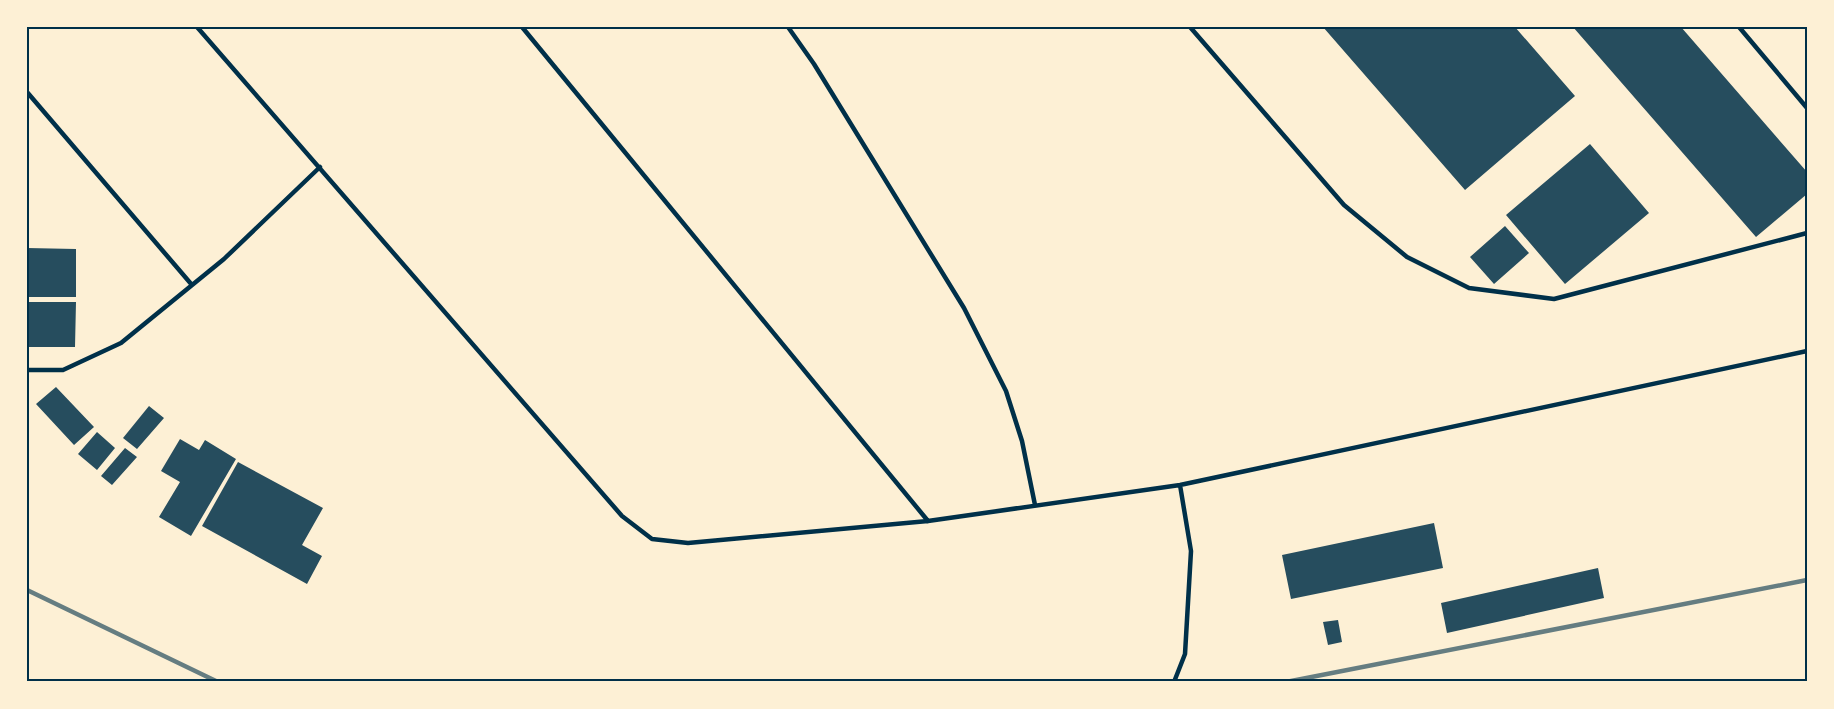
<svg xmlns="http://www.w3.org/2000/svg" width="1834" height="709" font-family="Literata,serif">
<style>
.building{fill:#264d5e}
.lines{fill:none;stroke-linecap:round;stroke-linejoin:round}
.service{stroke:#003049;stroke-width:4.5}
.rail{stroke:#657d81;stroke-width:4.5}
.neatline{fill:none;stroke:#003049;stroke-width:2}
</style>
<rect width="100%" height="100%" fill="#fdf0d5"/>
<path class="building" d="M 1323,27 L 1515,27 L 1575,96 L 1465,190 Z
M 1573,27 L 1681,27 L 1807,172 L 1807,194 L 1756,237 Z
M 1590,144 L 1649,213 L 1565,284 L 1506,215 Z
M 1505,226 L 1529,253 L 1494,284 L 1470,257 Z
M 27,248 L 76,249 L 76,297 L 27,297 Z
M 27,302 L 76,302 L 75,347 L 27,347 Z
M 56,387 L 94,427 L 74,445 L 36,404 Z
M 149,406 L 164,418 L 137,449 L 123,438 Z
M 97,432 L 115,448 L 97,470 L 78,454 Z
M 180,439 L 199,450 L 205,440 L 236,459 L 191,536 L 159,517 L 180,482 L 161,471 Z
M 125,448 L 137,457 L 112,485 L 101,476 Z
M 238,462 L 323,508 L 302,545 L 322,556 L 307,584 L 202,526 Z
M 1434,523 L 1443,568 L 1291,599 L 1282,555 Z
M 1598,568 L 1604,598 L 1447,633 L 1441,603 Z
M 1338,620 L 1342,642 L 1328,645 L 1323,622 Z"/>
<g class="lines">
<path class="service" d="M 197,27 L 622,516 L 652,539 L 688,543 L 928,521 L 1180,485 L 1807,351
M 522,27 L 928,521
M 788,27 L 814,64 L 964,308 L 1006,391 L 1022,441 L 1035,505
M 1190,27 L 1344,205 L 1407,257 L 1469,288 L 1554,299 L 1807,233
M 1739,27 L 1807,108
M 27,92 L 192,285
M 27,370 L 63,370 L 121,343 L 224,259 L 320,167
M 1174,682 L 1185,654 L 1191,551 L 1180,485"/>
<path class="rail" d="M 27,590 L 218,682
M 1286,682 L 1807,580"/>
</g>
<rect width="1834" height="709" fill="none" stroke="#fdf0d5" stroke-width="57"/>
<rect x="28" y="28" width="1778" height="652" class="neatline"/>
</svg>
